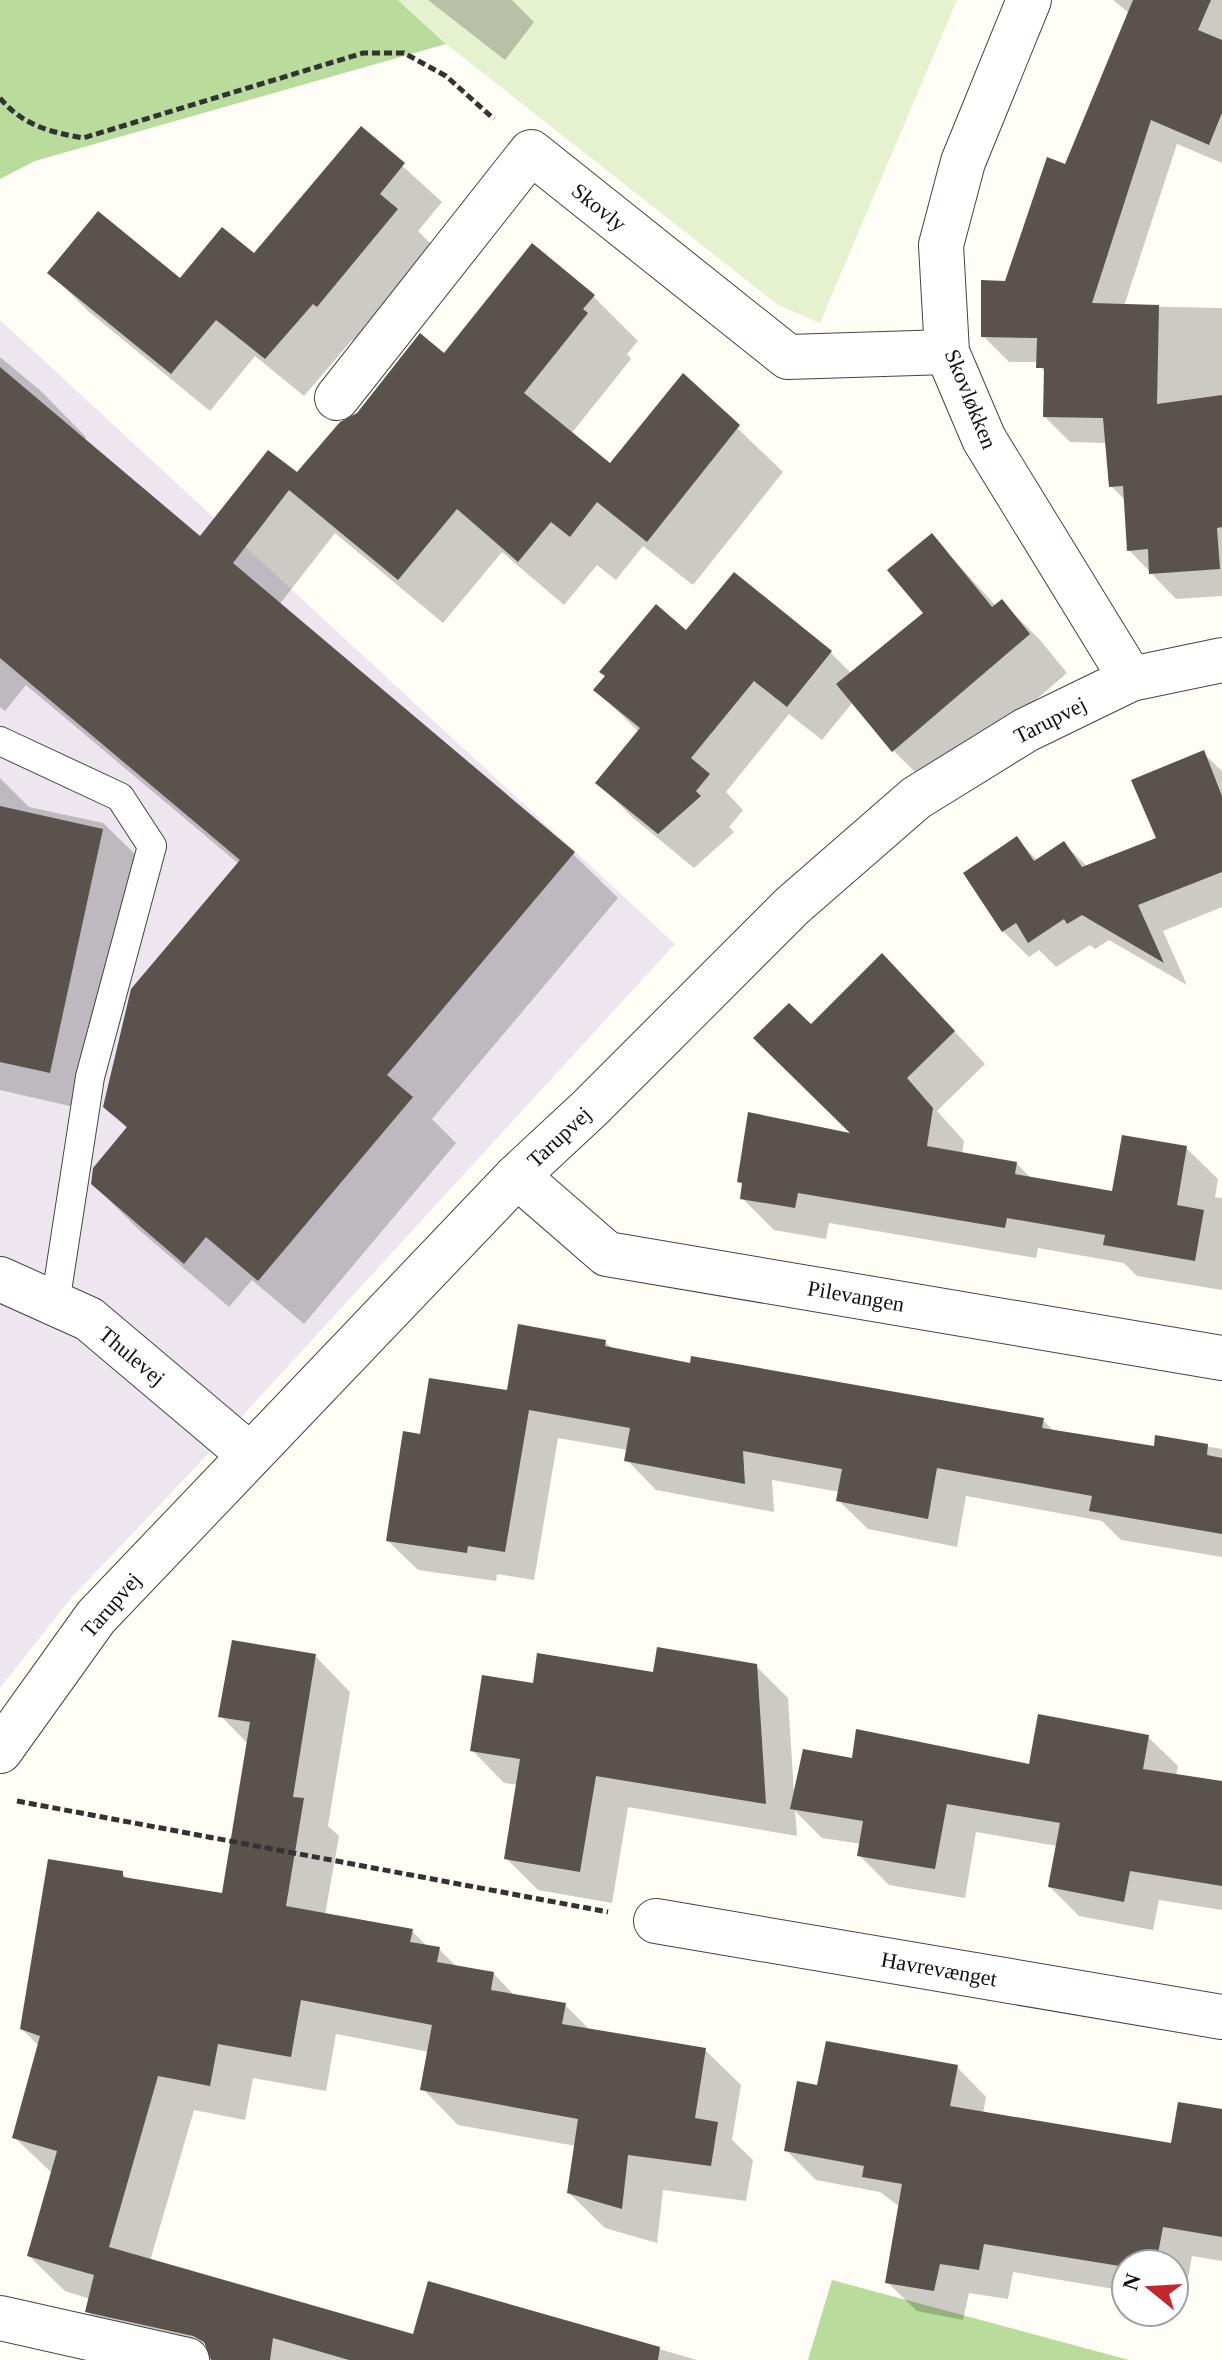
<svg xmlns="http://www.w3.org/2000/svg" width="1222" height="2360" font-family="Georgia,serif">
<style>
.industrial{fill:#eee6ef}
.forest{fill:#b9dc9c}
.pitch{fill:#e6f2cf}
.shadow{fill:#0003}
.building{fill:#5a524d}
.lines{fill:none;stroke-linecap:round;stroke-linejoin:round}
.service-casing{stroke:#444;stroke-width:30}
.minor-casing{stroke:#444;stroke-width:46}
.tertiary-casing{stroke:#444;stroke-width:46}
.path{stroke:#333;stroke-width:5;stroke-dasharray:8 4;stroke-linecap:butt}
.service{stroke:#fff;stroke-width:28}
.minor{stroke:#fff;stroke-width:44}
.tertiary{stroke:#fff;stroke-width:44}
.labels{text-anchor:middle;dominant-baseline:central;stroke-width:8;stroke-linejoin:round;paint-order:stroke}
.street-label{font-size:22px;fill:#111;stroke:#fff}
</style>
<rect width="100%" height="100%" fill="#fffdf5"/>
<path class="industrial" d="M 0,320 L 675,944 L 192,1471 L 72,1597 L 0,1688 Z"/>
<path class="forest" d="M 0,0 L 398,0 L 446,44 L 35,161 L 0,179 Z
M 832,2280 L 1129,2360 L 808,2360 Z"/>
<path class="pitch" d="M 398,0 L 957,0 L 820,323 L 778,305 L 446,44 Z"/>
<path class="shadow" d="M 428,0 L 512,0 L 534,22 L 505,60 Z
M 1113,0 L 1222,0 L 1222,163 L 1177,144 L 1124,306 L 1222,308 L 1222,596 L 1176,599 L 1129,550 L 1126,501 L 1111,486 L 1107,443 L 1070,442 L 1045,417 L 1046,375 L 1038,362 L 1009,362 L 983,336 L 1066,166 L 1130,14 Z
M 362,129 L 442,202 L 418,231 L 435,248 L 356,344 L 352,340 L 304,396 L 255,356 L 210,411 L 88,311 L 50,273 L 181,281 L 254,256 Z
M 593,296 L 638,341 L 627,354 L 631,359 L 571,434 L 610,466 L 683,376 L 783,472 L 693,585 L 643,546 L 616,580 L 597,565 L 564,605 L 502,552 L 443,623 L 335,533 L 279,605 L 573,854 L 618,898 L 432,1119 L 456,1143 L 304,1324 L 252,1280 L 229,1307 L 138,1229 L 93,1184 L 128,1129 L 105,1106 L 239,864 L 26,685 L 5,711 L 0,707 L 0,357 L 42,392 L 86,437 L 84,440 L 200,538 L 297,475 L 444,356 Z
M 932,536 L 996,606 L 1002,602 L 1040,640 L 1067,673 L 932,789 L 894,751 L 853,702 L 822,740 L 789,714 L 726,792 L 743,810 L 729,827 L 734,832 L 694,868 L 632,817 L 598,783 L 639,732 L 596,690 L 686,633 L 831,653 L 852,674 L 926,613 Z
M 1203,753 L 1222,771 L 1222,907 L 1163,931 L 1187,985 L 1109,940 L 1095,949 L 1090,945 L 1056,967 L 1039,950 L 1029,957 L 1003,931 L 1017,839 L 1038,861 L 1064,844 L 1088,867 L 1158,839 Z
M 0,778 L 29,807 L 103,823 L 142,861 L 87,1110 L 0,1090 Z
M 913,987 L 985,1064 L 937,1111 L 964,1141 L 962,1154 L 1016,1163 L 1032,1179 L 1114,1193 L 1186,1148 L 1218,1179 L 1215,1197 L 1222,1198 L 1222,1290 L 1137,1276 L 1124,1263 L 1038,1248 L 1036,1258 L 829,1223 L 826,1239 L 774,1230 L 742,1198 L 744,1186 L 740,1181 L 855,1136 L 811,1027 Z
M 605,1342 L 613,1349 L 691,1365 L 1043,1420 L 1055,1432 L 1156,1448 L 1157,1438 L 1222,1449 L 1222,1557 L 1121,1540 L 1102,1521 L 966,1496 L 957,1547 L 868,1529 L 838,1500 L 840,1492 L 772,1480 L 774,1512 L 656,1490 L 627,1460 L 628,1450 L 558,1438 L 534,1580 L 497,1574 L 496,1581 L 418,1570 L 388,1541 L 422,1436 Z
M 315,1656 L 350,1692 L 328,1826 L 339,1836 L 325,1915 L 412,1931 L 427,1946 L 439,1949 L 458,1968 L 493,1973 L 516,1997 L 565,2005 L 590,2030 L 705,2050 L 741,2085 L 732,2140 L 753,2160 L 746,2201 L 663,2190 L 657,2243 L 605,2228 L 569,2193 L 576,2146 L 458,2125 L 423,2089 L 429,2052 L 336,2034 L 326,2091 L 253,2078 L 245,2120 L 194,2110 L 150,2261 L 415,2336 L 430,2283 L 697,2360 L 265,2360 L 204,2343 L 199,2360 L 123,2346 L 87,2311 L 90,2299 L 65,2291 L 29,2256 L 53,2174 L 15,2138 L 39,2046 L 22,2029 L 122,1873 L 129,1880 L 224,1896 L 248,1744 L 221,1716 Z
M 756,1666 L 788,1698 L 794,1793 L 853,1760 L 1031,1766 L 1148,1737 L 1178,1766 L 1176,1776 L 1222,1783 L 1222,1910 L 1159,1900 L 1153,1930 L 1079,1916 L 1050,1887 L 1057,1846 L 976,1832 L 965,1898 L 889,1885 L 859,1855 L 861,1844 L 822,1838 L 795,1811 L 797,1836 L 628,1807 L 612,1903 L 538,1890 L 506,1858 L 518,1785 L 504,1783 L 472,1750 L 534,1685 Z
M 957,2067 L 986,2097 L 983,2114 L 1173,2146 L 1222,2111 L 1222,2261 L 1192,2256 L 1184,2300 L 1174,2299 L 1174,2264 L 1126,2264 L 1126,2291 L 1013,2272 L 1008,2299 L 969,2293 L 963,2320 L 917,2311 L 887,2282 L 900,2207 L 880,2192 L 816,2180 L 786,2150 L 819,2087 Z"/>
<path class="building" d="M 1133,0 L 1211,0 L 1198,30 L 1222,40 L 1222,113 L 1209,145 L 1151,120 L 1092,303 L 1159,305 L 1157,404 L 1222,395 L 1222,527 L 1217,528 L 1220,569 L 1149,574 L 1148,549 L 1127,551 L 1123,486 L 1109,487 L 1103,418 L 1043,417 L 1044,368 L 1036,368 L 1037,338 L 981,337 L 981,280 L 1005,281 L 1047,157 L 1065,164 Z
M 361,126 L 405,163 L 380,194 L 398,209 L 317,307 L 313,304 L 265,359 L 216,320 L 171,374 L 47,273 L 98,211 L 180,278 L 222,227 L 254,253 Z
M 532,243 L 595,295 L 583,309 L 588,313 L 524,393 L 610,463 L 683,373 L 740,425 L 647,542 L 597,502 L 570,537 L 551,522 L 518,562 L 457,509 L 398,580 L 289,490 L 233,563 L 575,852 L 387,1075 L 413,1097 L 258,1281 L 206,1237 L 184,1264 L 91,1184 L 93,1168 L 127,1127 L 103,1107 L 131,989 L 240,860 L 0,658 L 0,367 L 200,536 L 268,450 L 297,472 L 340,422 L 357,413 L 420,333 L 444,353 Z
M 932,533 L 992,607 L 1002,599 L 1030,634 L 892,752 L 836,684 L 923,613 L 887,570 Z
M 734,572 L 832,651 L 787,707 L 754,681 L 691,758 L 710,774 L 696,791 L 701,796 L 658,834 L 595,783 L 640,728 L 593,690 L 605,676 L 599,672 L 656,604 L 686,630 Z
M 1204,750 L 1222,796 L 1222,872 L 1138,905 L 1164,963 L 1082,915 L 1067,924 L 1064,919 L 1028,943 L 1016,923 L 1002,932 L 963,873 L 1017,836 L 1034,861 L 1064,841 L 1082,867 L 1156,838 L 1131,780 Z
M 0,806 L 103,829 L 50,1073 L 0,1062 Z
M 882,953 L 955,1031 L 907,1078 L 933,1108 L 927,1146 L 1017,1162 L 1015,1174 L 1112,1191 L 1122,1135 L 1187,1146 L 1177,1205 L 1204,1210 L 1195,1261 L 1103,1245 L 1105,1235 L 1007,1218 L 1005,1228 L 798,1193 L 795,1208 L 740,1199 L 742,1183 L 737,1182 L 748,1112 L 850,1133 L 753,1038 L 789,1003 L 811,1024 Z
M 518,1324 L 606,1340 L 605,1346 L 690,1363 L 691,1356 L 1044,1418 L 1042,1428 L 1154,1446 L 1155,1435 L 1208,1444 L 1207,1455 L 1222,1458 L 1222,1534 L 1089,1511 L 1092,1496 L 937,1468 L 928,1519 L 836,1501 L 842,1469 L 743,1451 L 745,1484 L 624,1461 L 630,1428 L 529,1410 L 505,1552 L 468,1546 L 467,1553 L 386,1541 L 403,1431 L 420,1434 L 429,1378 L 507,1390 Z
M 232,1640 L 316,1654 L 293,1797 L 304,1798 L 286,1906 L 413,1929 L 410,1942 L 440,1947 L 437,1962 L 494,1972 L 491,1990 L 566,2003 L 562,2024 L 706,2048 L 695,2118 L 718,2122 L 711,2166 L 628,2155 L 622,2209 L 567,2193 L 578,2119 L 420,2090 L 432,2025 L 301,2000 L 291,2057 L 218,2044 L 210,2086 L 158,2076 L 109,2247 L 413,2334 L 428,2281 L 660,2347 L 658,2360 L 349,2360 L 273,2338 L 270,2360 L 211,2360 L 204,2342 L 193,2336 L 85,2312 L 94,2275 L 27,2256 L 57,2151 L 12,2138 L 40,2036 L 20,2029 L 48,1859 L 123,1871 L 123,1877 L 222,1893 L 250,1722 L 218,1717 Z
M 657,1647 L 757,1664 L 766,1804 L 596,1776 L 580,1872 L 504,1859 L 520,1759 L 470,1751 L 482,1675 L 533,1683 L 537,1653 L 653,1672 Z
M 1038,1714 L 1149,1735 L 1143,1769 L 1222,1781 L 1222,1886 L 1130,1871 L 1124,1902 L 1048,1887 L 1060,1823 L 947,1804 L 935,1869 L 857,1856 L 863,1821 L 790,1809 L 803,1749 L 852,1758 L 856,1729 L 1029,1764 Z
M 826,2041 L 958,2065 L 950,2106 L 1171,2143 L 1178,2102 L 1222,2109 L 1222,2237 L 1163,2227 L 1156,2264 L 1126,2264 L 1126,2267 L 984,2244 L 979,2270 L 940,2264 L 934,2291 L 885,2283 L 902,2184 L 862,2177 L 864,2166 L 784,2151 L 797,2081 L 817,2085 Z"/>
<g class="lines">
<defs>
<path id="service" d="M 0,741 L 120,797 L 152,846 L 90,1077 L 55,1304"/>
<path id="minor" d="M 1029,0 L 963,162 L 941,245 L 947,352 L 984,439 L 1131,679
M 337,398 L 531,152 L 788,357 L 947,352
M 517,1176 L 607,1254 L 1222,1358
M 0,1279 L 89,1319 L 250,1455
M 656,1921 L 1222,2017
M 0,2318 L 187,2360"/>
<path id="tertiary" d="M 0,1751 L 96,1617 L 517,1176 L 590,1108 L 792,906 L 916,798 L 1026,730 L 1131,679 L 1222,660"/>
</defs>
<use href="#service" class="service-casing"/>
<use href="#minor" class="minor-casing"/>
<use href="#tertiary" class="tertiary-casing"/>
<path class="path" d="M 0,98 C 22,125 50,132 83,138 L 363,53 L 404,53 L 446,76 L 494,119
M 17,1801 L 608,1912"/>
<use href="#service" class="service"/>
<use href="#minor" class="minor"/>
<use href="#tertiary" class="tertiary"/>
</g>
<g class="labels">
<g class="street-label">
<text transform="translate(599 207) rotate(39)">Skovly</text>
<text transform="translate(971 399) rotate(68)">Skovløkken</text>
<text transform="translate(1050 720) rotate(-27)">Tarupvej</text>
<text transform="translate(559 1137) rotate(-43)">Tarupvej</text>
<text transform="translate(856 1296) rotate(10)">Pilevangen</text>
<text transform="translate(132 1356) rotate(40)">Thulevej</text>
<text transform="translate(111 1605) rotate(-49)">Tarupvej</text>
<text transform="translate(939 1969) rotate(10)">Havrevænget</text>
</g>
</g>
<g transform="translate(1150 2288) rotate(288)"><circle r="38" fill="#ffffff" stroke="#a0a0a0" stroke-width="2"/>
<path d="M0-6L14 30L0 20L-14 30Z" fill="#c4262e"/>
<text y="-12" font-size="22" font-weight="bold" text-anchor="middle" fill="#111111">N</text>
</g>
</svg>
